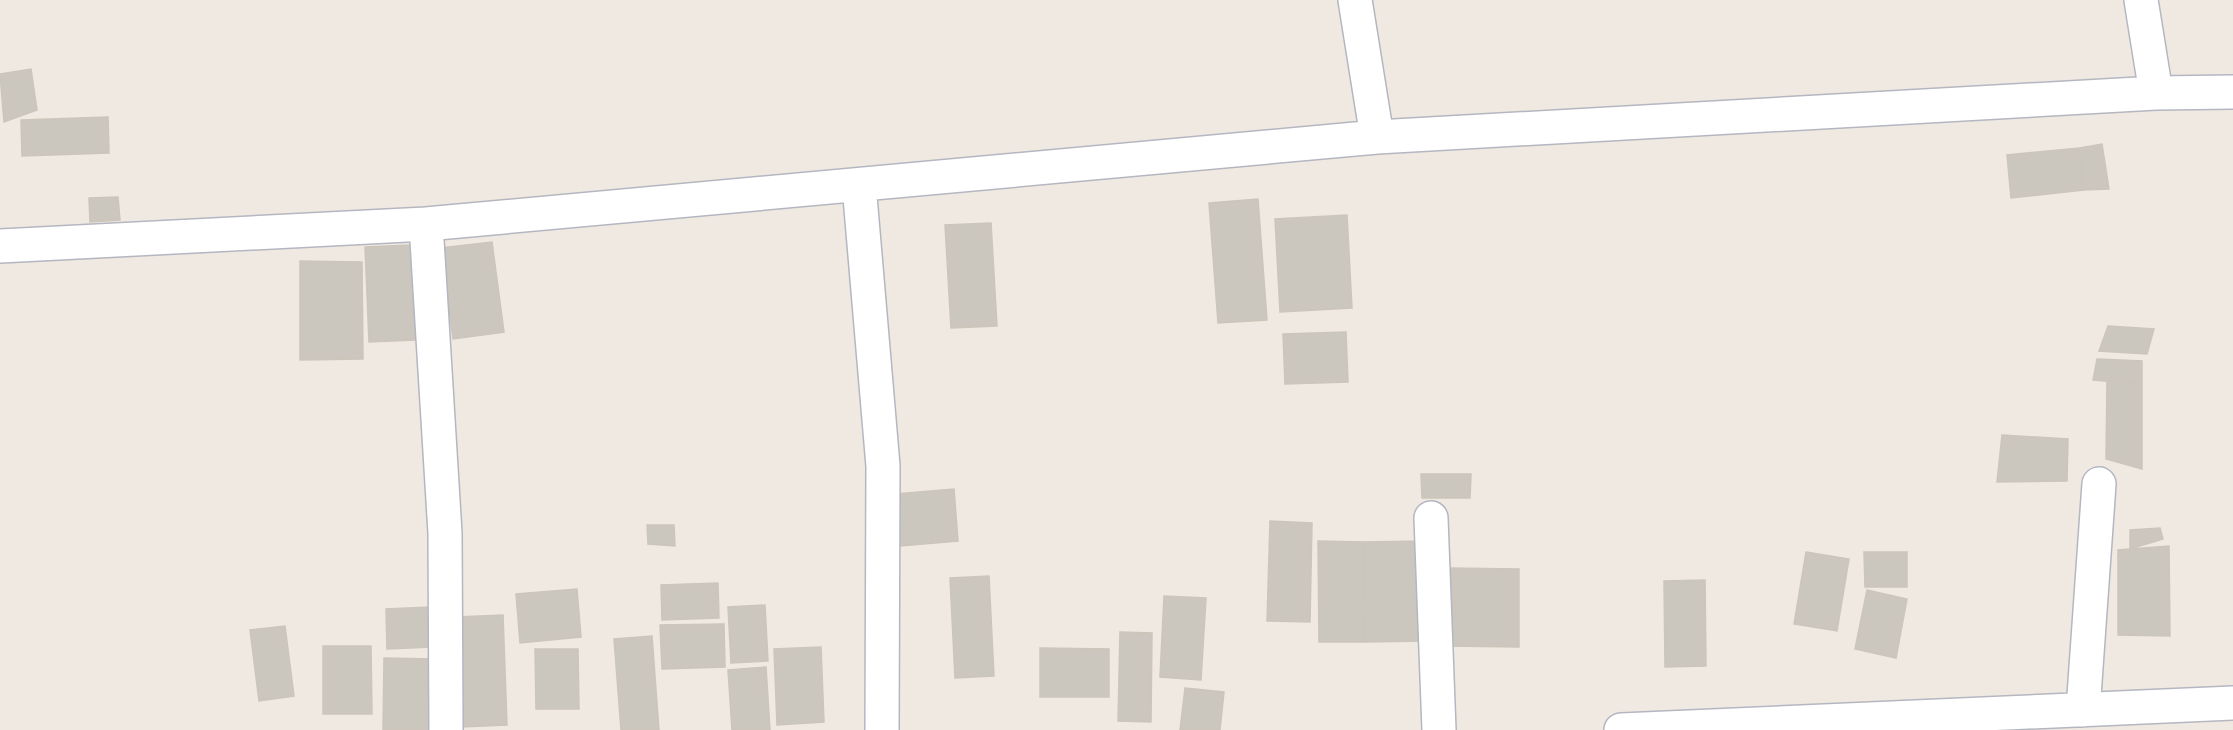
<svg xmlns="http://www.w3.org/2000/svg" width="2233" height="730" font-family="'Fira Sans Condensed',sans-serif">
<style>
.building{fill:#cbc7bf;stroke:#cbc5ba;stroke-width:1.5}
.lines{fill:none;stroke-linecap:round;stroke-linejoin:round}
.minor-casing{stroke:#b4b7c1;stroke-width:36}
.minor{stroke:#fff;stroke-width:33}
</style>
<rect width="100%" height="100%" fill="#efe9e1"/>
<path class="building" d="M 31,69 L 37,110 L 4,122 L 0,74 Z
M 108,117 L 109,153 L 22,156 L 21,120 Z
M 2102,144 L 2109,189 L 2083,190 L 2079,148 Z
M 2079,148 L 2083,190 L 2011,198 L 2007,155 Z
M 118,197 L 120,220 L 90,222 L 89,198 Z
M 1258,199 L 1267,320 L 1218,323 L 1209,203 Z
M 1347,215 L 1352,308 L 1280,312 L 1275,219 Z
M 991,223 L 997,326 L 951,328 L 945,225 Z
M 492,242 L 504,332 L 453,339 L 441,248 Z
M 412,245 L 415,340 L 369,342 L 365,247 Z
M 300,261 L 362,262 L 363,359 L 300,360 Z
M 2108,326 L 2154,329 L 2147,354 L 2099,351 Z
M 1346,332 L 1348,382 L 1285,384 L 1283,334 Z
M 2097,359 L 2142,361 L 2142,384 L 2093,380 Z
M 2107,381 L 2142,384 L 2142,469 L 2106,459 Z
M 2002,435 L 2068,439 L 2067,481 L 1997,482 Z
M 1421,474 L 1471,474 L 1470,498 L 1422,498 Z
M 954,489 L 958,541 L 900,546 L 896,494 Z
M 1270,521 L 1312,523 L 1310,622 L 1267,621 Z
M 647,525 L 674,525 L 675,546 L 648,544 Z
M 2160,528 L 2163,539 L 2130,549 L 2130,530 Z
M 1318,541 L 1364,542 L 1365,642 L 1319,642 Z
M 1425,541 L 1426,641 L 1365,642 L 1364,542 Z
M 2169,546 L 2170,636 L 2118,635 L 2118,550 Z
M 1806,552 L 1849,559 L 1837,631 L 1794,624 Z
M 1864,552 L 1907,552 L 1907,587 L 1865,587 Z
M 1448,568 L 1519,569 L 1519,647 L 1447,646 Z
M 989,576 L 994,676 L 955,678 L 950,578 Z
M 1705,580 L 1706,666 L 1665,667 L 1664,581 Z
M 718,583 L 719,618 L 662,620 L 661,585 Z
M 577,589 L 581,637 L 520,643 L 516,594 Z
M 1867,590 L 1907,599 L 1896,658 L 1855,649 Z
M 1164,596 L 1206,598 L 1201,680 L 1160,677 Z
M 765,605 L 768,661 L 731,663 L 728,607 Z
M 430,607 L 432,647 L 387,649 L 386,609 Z
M 503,615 L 507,725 L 461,727 L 457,617 Z
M 724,624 L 725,667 L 662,669 L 660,625 Z
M 285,626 L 294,696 L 259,701 L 250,630 Z
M 1120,632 L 1152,633 L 1151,722 L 1118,721 Z
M 652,636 L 659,730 L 621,730 L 614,639 Z
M 323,646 L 371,646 L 372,714 L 323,714 Z
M 821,647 L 824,722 L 777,725 L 774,649 Z
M 1040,648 L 1109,649 L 1109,697 L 1040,697 Z
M 535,649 L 578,649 L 579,709 L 536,709 Z
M 384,658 L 432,659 L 431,730 L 383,730 Z
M 766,667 L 770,730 L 732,730 L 728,670 Z
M 1185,688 L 1224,692 L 1220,730 L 1180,730 Z"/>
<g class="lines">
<defs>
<path id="minor" d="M 1355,0 L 1377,137
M 2141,0 L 2156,93
M 859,185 L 883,466 L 882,730
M 426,224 L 445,533 L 446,730
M 0,246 L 426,224 L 1377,137 L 2156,93 L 2233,92
M 1431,518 L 1439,730
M 2083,710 L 2099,484
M 1621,730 L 2233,703"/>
</defs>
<use href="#minor" class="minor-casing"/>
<use href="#minor" class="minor"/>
</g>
</svg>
